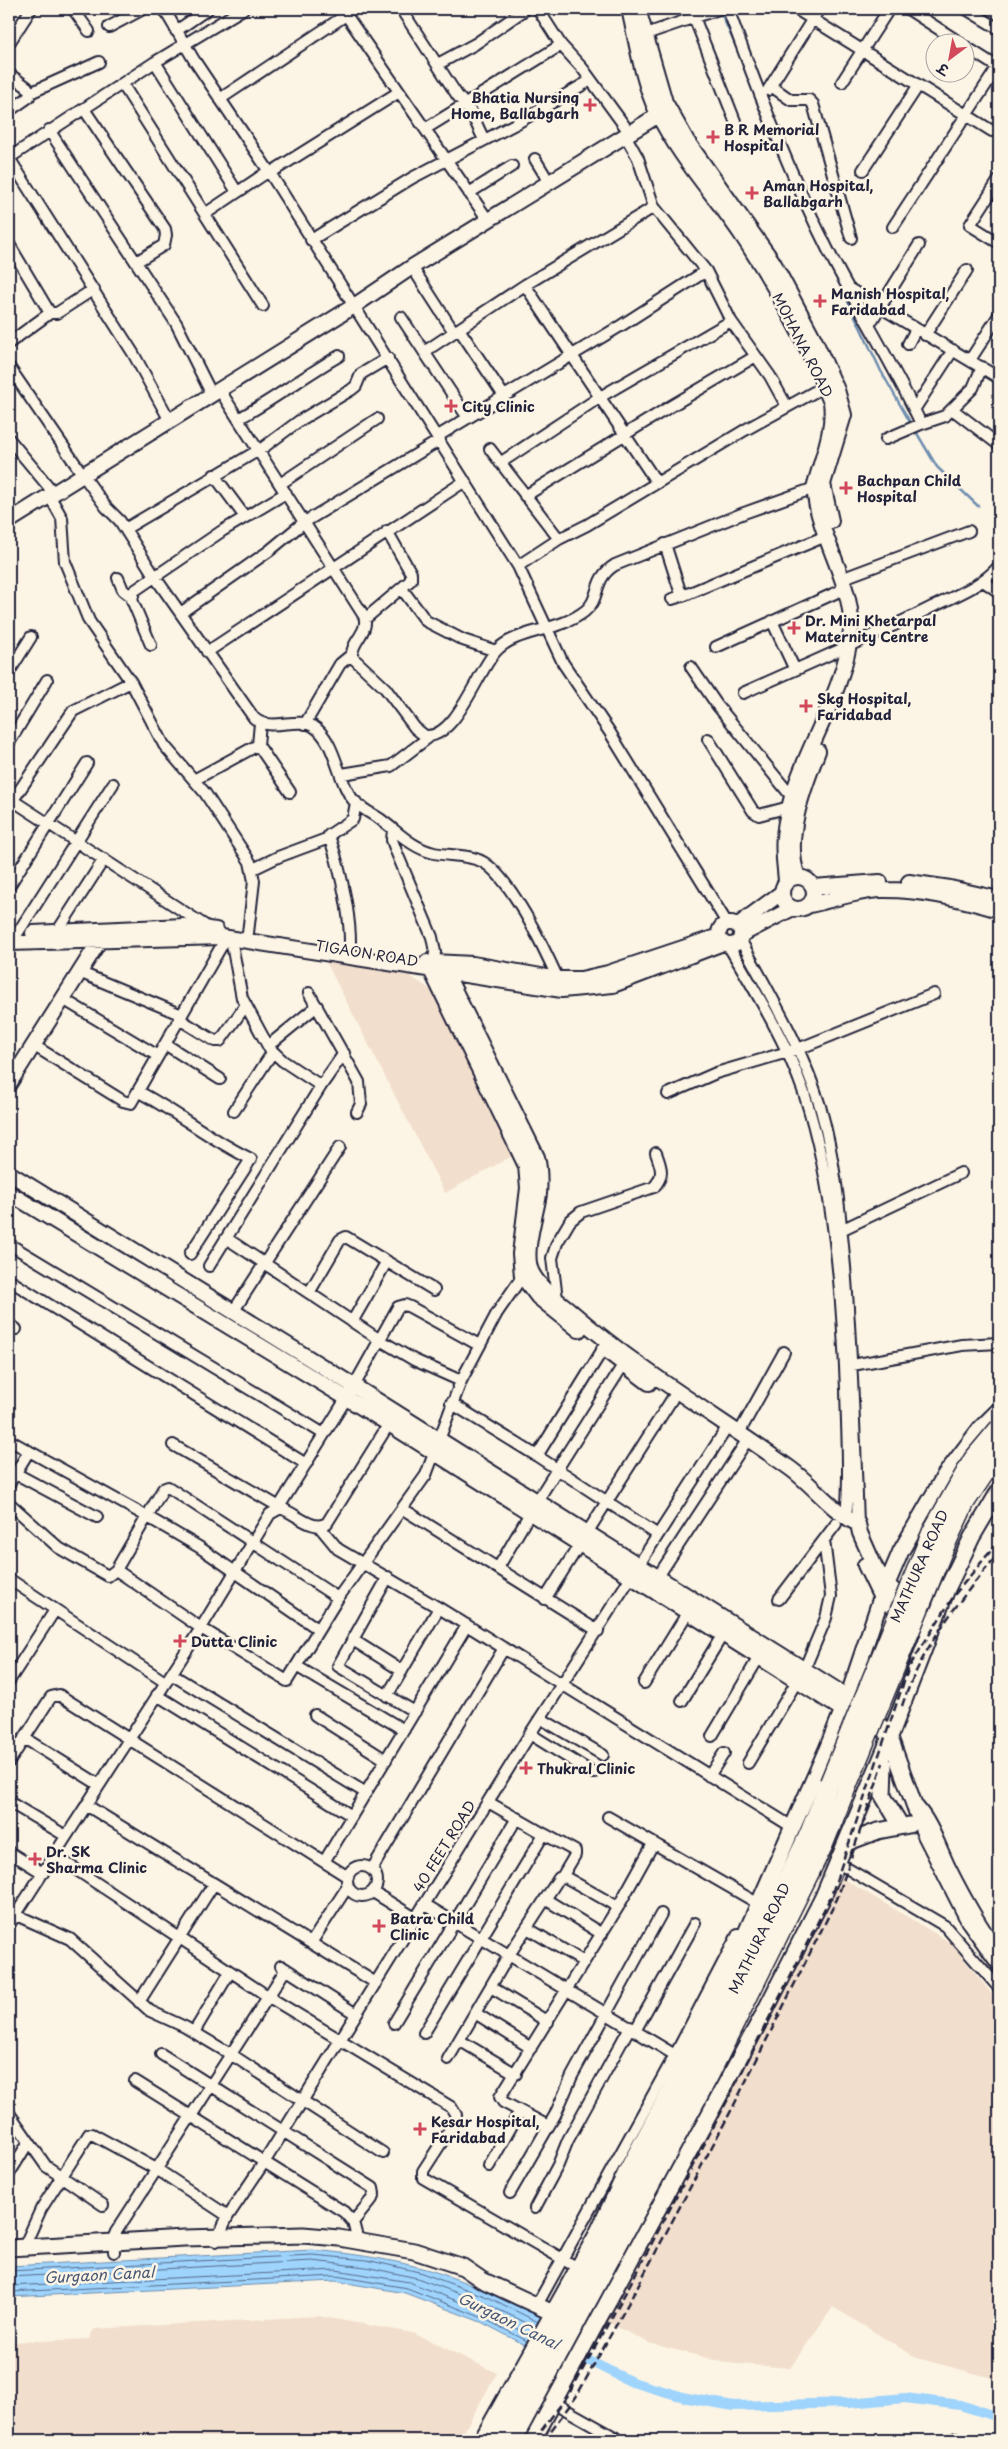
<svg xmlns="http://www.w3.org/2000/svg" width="1008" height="2449" font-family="'Playpen Sans','Playpen Sans Deva',sans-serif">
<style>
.built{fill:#f2decc}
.water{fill:#9fd4fd;stroke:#6d8daf}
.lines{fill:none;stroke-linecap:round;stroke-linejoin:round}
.shore{stroke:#546989;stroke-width:1}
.stream{stroke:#6d8daf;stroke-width:2.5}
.canal{stroke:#9fd4fd;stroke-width:10}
.minor-casing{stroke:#22223b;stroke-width:14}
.tertiary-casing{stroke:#22223b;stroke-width:18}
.secondary-casing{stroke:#22223b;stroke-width:19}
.trunk-casing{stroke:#22223b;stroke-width:21}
.minor{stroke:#fcf5e5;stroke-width:10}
.tertiary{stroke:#fcf5e5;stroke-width:14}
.secondary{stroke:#fcf5e5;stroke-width:15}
.trunk{stroke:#fcf5e5;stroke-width:18}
.rail{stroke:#22223b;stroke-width:2.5;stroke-dasharray:8 4;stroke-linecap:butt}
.trunk-bridge-casing{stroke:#22223b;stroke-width:21;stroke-linecap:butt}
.trunk-bridge{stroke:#fcf5e5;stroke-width:18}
.poi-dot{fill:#d1495b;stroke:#fcf5e5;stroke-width:2}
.labels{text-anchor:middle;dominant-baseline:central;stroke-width:5;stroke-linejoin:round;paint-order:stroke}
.poi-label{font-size:14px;font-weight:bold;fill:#22223b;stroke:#fcf5e5;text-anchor:start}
.street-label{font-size:14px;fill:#22223b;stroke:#fcf5e5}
.water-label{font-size:15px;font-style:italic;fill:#485775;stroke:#fcf5e5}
</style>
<rect width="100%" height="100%" fill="#fcf5e5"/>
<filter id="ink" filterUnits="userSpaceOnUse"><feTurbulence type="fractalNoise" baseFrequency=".02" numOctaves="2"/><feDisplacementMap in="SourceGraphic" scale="10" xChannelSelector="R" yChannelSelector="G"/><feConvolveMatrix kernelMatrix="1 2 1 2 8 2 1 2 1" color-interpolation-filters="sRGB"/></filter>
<g filter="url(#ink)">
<path class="built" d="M 324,958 L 373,961 L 407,974 L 434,992 L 518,1153 L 445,1193 Z
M 837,1875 L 951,1943 L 999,2003 L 999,2380 L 917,2358 L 833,2307 L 790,2368 L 726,2363 L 649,2343 L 605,2321 Z
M 317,2316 L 413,2333 L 497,2373 L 459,2440 L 9,2440 L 9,2342 L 89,2339 L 94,2329 Z"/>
<path class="water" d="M 312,2250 C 348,2253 383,2258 418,2267 C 477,2282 533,2314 587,2340 L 573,2370 L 481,2322 L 405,2293 L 335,2281 L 9,2297 L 9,2266 Z"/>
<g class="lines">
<path class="shore" d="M 9,2271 L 312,2255 L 367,2260 L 419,2272 L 490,2298 L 538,2322
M 9,2277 L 312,2261 L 366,2267 L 417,2278 L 487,2304 L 535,2327
M 9,2286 L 336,2270 L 409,2282 L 485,2312 L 530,2335
M 9,2292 L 336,2276 L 407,2288 L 483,2318 L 527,2341"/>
<path class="stream" d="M 720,11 L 738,51
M 787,172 L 795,193
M 835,274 L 881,371 L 911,424
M 915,430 L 937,467 L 978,506"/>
<path class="canal" d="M 573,2353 L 632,2382 L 687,2398 L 734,2406 L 849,2403 L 905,2398 L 960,2405 L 999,2417"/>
<defs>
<path id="minor" d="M 73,9 L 89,31
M 164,9 L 194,60 L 270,173 L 518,566 L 563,663 L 609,731 L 727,923
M 342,9 L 488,220
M 401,9 L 457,95 L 471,112 L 484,140
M 538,9 L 561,45 L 583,69 L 629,132
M 728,9 C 758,91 790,175 830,254 C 859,311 894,365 921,424 L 945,416 L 973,388 L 982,367
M 796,9 L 992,131
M 908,9 L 959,42
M 966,9 L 999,29
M 694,17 L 737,126
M 109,27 L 143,9
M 176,31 L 208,9
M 640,36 L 719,9
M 9,43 L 31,9
M 966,47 L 999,68
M 155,62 L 237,192
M 438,64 L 475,44 L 526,9
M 9,74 L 27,87 L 30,93 L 29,97 L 9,111
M 842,82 L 889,9
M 123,85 L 263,306
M 771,86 L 791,100 L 809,100 L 813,104 L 851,238
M 768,90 L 819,9
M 30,93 L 99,62
M 220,99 L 346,15
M 84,109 L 165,229 L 166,235 L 164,245 L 136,262
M 425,129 L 561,45
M 49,130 L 176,323 L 211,393
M 625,135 L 638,158 L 654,207 L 706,271 L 731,321 L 770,376 L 787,407
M 9,158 L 133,353 L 169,419
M 9,158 L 155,62 L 243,9
M 535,159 L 549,182
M 863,170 L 918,86
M 270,173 L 399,92
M 999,180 L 970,225 L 999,243
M 469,193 L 512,166
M 205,214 L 269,171
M 893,227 L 999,65
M 311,240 L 412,178 L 519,122 L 591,80
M 9,244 L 50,313 L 57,313 L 94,289
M 412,267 L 454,332
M 525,285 L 657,483
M 848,288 L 999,378
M 401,317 L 468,418
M 869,325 L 919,245
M 459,329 L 504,396
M 925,335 L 967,270
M 9,343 L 50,313
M 908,344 L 916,329
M 424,352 L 525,285 L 654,207
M 970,360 L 999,315
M 9,367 L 83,475 L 106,507 L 120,521 L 155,577 L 254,718 C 270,733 296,716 313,726 C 337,741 337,783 355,802 C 362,809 372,814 380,819 C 398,832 412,848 434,853 C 449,856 469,854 483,862 C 512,879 544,948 558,979
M 219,389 L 364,616 C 370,632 350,642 352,657 L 385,688 L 415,728 L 425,736 C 456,739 478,670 496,651 C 516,629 559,632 585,611 C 601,599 592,579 615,565 L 744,513 L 820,486
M 952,409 L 999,445
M 914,410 L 953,350
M 238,419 C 273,400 304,376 339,356
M 438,436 L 622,325 L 706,271
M 9,439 L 53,492
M 886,439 L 921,424
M 490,449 L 559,539 L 518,566
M 500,463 L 600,397 L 731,321
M 214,475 L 245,517
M 280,484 L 377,419
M 49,495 L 62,518 L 65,562 L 89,621 L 131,682 L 164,745 L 205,793 L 250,862 L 254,881 L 248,933
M 525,496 L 671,406 L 756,356
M 125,529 L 264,447 L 299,421 L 351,390 L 356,386 L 361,374 L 388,358
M 559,539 L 587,525 L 745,430 L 825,386
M 665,544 L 680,591 L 685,595 L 826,536
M 849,576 L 969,531
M 118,578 L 123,590 L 132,597
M 983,581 L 999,592
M 402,589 L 426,621 L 463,640 L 496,651
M 672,599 L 685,595
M 182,612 L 269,551 L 303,523 L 440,440
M 365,619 L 411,580 L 411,573 L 387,531
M 772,621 L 795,670
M 151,645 L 132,600 L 134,591 L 222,531 L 286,493
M 716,647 L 844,589
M 207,652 L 465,481
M 691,667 L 717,705 L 792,797
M 9,672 L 31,637
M 743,693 C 805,665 867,639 928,609 C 952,597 981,587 999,566
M 260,723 L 258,745 L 290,792
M 305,724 L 340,664 L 351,655
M 708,739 L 753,811 L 759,815 L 789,807
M 9,743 L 47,680
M 342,774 L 391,766 L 429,737
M 194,780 L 258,745
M 9,798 L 209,928
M 9,806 L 73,711 L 131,682
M 393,830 L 392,840 L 396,851 L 432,937 L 435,952 L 434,962
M 253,869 L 278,857 L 329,838
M 9,886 L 87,763
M 57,932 L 104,859
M 17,934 L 113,784
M 231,939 L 242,998 L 269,1048 L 283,1061 L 321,1086
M 740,939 C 769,993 802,1047 820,1106 C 835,1159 840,1212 845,1267 C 852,1352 855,1438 858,1524
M 728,945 C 756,992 786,1041 804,1093 C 834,1186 842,1293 846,1389 C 847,1433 850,1475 846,1518
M 350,950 C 351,920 344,887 336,858 C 334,850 331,843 329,835 L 353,819 L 356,802
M 79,972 L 182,1015
M 309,993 L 359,1082 L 361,1104 L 357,1112
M 63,999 L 158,1056
M 179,1019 L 215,1041 L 220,1041 L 246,1005
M 165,1044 L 220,1079
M 33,1045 L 123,1101 L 131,1103 L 226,938
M 268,1046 L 317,1006
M 139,1092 C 177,1112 211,1140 251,1159 L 190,1254
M 668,1094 L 716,1073 L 798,1049 L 934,994
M 234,1111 L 272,1053
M 841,1230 L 961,1173
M 226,1238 L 380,1340 L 414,1360 L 461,1381
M 9,1244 L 324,1434
M 209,1266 L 321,1086 L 344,1053
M 9,1280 L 306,1464
M 309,1293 L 340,1240 L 346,1237 L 434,1290
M 557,1299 L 552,1258 L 557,1243 L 570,1221 L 581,1212 L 654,1187 C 665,1175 661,1167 656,1153
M 233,1312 L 340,1147
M 352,1322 L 387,1261
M 9,1324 L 16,1329
M 847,1366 L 962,1345 L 999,1343
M 451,1403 L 537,1456 L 658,1535
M 739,1433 L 784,1352
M 9,1440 L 146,1516 L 199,1547 L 318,1629
M 173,1445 L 283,1509
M 537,1456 L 603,1349
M 9,1470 L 97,1517
M 9,1484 L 29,1451
M 9,1503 L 59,1548 L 108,1576 L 116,1570 L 163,1489 L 168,1487 L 338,1598
M 279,1507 L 354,1386 L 398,1307 L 405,1305 L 410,1307 L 479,1345
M 403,1509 L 598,1631
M 319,1526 L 338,1549 L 439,1608 L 794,1828
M 498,1568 L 537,1501 L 623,1365
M 116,1570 L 201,1628 L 287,1681 L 338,1598 L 426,1475 L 461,1381 L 497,1313 L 526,1271
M 388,1577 L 338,1666 L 415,1712
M 657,1578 L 748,1439
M 9,1579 L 165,1682
M 545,1599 L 672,1399
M 779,1599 L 836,1524
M 353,1640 L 402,1671
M 296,1666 L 404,1730
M 804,1670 L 826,1618 L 831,1596 L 824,1540
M 171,1674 L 366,1793
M 9,1681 L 55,1610
M 644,1683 L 688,1612
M 157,1695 L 352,1816
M 387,1696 L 439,1608
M 682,1701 L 723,1634
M 315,1715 L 386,1760
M 540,1718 L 603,1755
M 530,1734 L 593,1773
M 712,1736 L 759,1657
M 24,1738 L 98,1784
M 9,1762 L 51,1697 L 59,1695 L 348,1877
M 748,1763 L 797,1681
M 709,1776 L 724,1753
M 9,1802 L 66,1836
M 86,1805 L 376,1983
M 918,1806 C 933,1823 940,1846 950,1867 C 964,1895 980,1924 999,1950
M 608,1817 L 759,1904
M 544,1834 L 575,1851 L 575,1855 L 562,1877
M 9,1852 L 43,1873
M 54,1855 L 269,1997 L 451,2107 L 456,2115 L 454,2123 L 423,2171 L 423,2178 L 578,2268
M 324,1862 L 467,1625
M 838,1863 L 945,1926 L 999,1988
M347 1881a15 15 0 1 1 30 0a15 15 0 1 1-30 0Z
M 372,1869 L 504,1648
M 373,1892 L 415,1918
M 545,1899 L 602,1934
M 424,1904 L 680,2058
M 16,1915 L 70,1939 L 150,2011 L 185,2027 L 232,2055 L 383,2153
M 9,1925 L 201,1628 L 270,1514 L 279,1509 L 283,1509 C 296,1514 313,1532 327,1523 L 392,1419
M 527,1928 L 584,1962
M 311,1943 L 348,1886
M 281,1966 L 356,2014
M 491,1987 L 548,2022
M 139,2002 L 213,1885
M 475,2013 L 531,2048
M 394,2023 L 517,1818
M 635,2031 L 695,1923
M 194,2032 L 230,1972
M 424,2033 L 544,1834 L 488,1802
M 459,2040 L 516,2074
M 161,2054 L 373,2188 L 374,2194 L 372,2199 L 353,2222
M 448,2059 L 509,1955 L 559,1878 L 565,1877 L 618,1907
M 135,2081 L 344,2212 L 353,2222 L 358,2241
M 9,2113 L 46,2166 L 103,2205
M 548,2126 L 503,2102 L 500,2097 L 618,1907 L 653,1844
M 489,2166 L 520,2111
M 9,2174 L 28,2143
M 510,2193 L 555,2115 L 572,2076 L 661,1914
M 535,2208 L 558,2165 L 568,2140 L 630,2027
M 216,2241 L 228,2216 L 265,2161 L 530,1734 L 728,1426
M 24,2247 L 41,2209 L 89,2134 L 92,2134 L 158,2170 L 228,2216
M 114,2252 L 113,2239 L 116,2232 L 286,1969
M 537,2305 L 675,2055 L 738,1934
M 554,2403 L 620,2440
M 955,2440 L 956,2438"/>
<path id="tertiary" d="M 629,9 C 637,43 642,80 657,112 C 679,157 713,193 741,234 C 776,286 807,343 831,402 C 835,429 821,461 814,488 L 815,495 C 820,539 854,586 851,630 C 844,703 791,763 784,836 C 782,850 785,867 786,881
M 638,9 L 665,102 L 687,141 L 773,262 L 814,339 L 837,390 L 844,415 L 823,484 L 831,521
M 9,521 L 354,306 L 412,267 L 665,111
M782 893a16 16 0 1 1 32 0a16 16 0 1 1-32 0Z
M 798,877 C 783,839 804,787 818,751
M 909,882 L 950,888 L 999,899
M 813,887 L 880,882
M 810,905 C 833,900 857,891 881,890 C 920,889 962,899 999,910
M719 934a11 11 0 1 1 22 0a11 11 0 1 1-22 0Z
M 738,925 L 781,893
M 33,933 L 184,926 L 216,930
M 741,935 L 791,909
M 9,943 L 222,937 L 562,990 L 613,985 L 723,943
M 427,962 L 526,1166 L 528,1188 L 520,1254 L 522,1276 L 538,1297 L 579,1330
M 433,962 L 473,964 L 558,979 L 581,979 L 608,973 L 713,938
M 441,963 L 537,1157 C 540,1169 540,1182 539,1194 C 536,1215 522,1254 532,1273 C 540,1289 559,1301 572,1312 C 640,1371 718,1417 791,1469 C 814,1486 832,1511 858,1524 L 860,1533 L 875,1567 L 886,1584 L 934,1623
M 9,1084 L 100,940 L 101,934
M 9,1173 L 354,1386 L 848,1697
M 9,1193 L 389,1424 L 843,1710
M 604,1349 L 649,1383
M 865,1565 L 881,1598 L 905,1617 L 931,1632"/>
<path id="secondary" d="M 851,1700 L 883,1728 L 890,1738 L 924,1832 L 969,1921 L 999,1963
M 884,1765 L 883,1796 L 901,1826
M 846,1843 L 878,1831 L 909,1825
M 9,2248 L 184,2238 L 303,2235 L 339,2238 L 414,2251 L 463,2267 L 482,2280 L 553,2313
M 482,2440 L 596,2236 L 628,2168 L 685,2061 L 727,1976 L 827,1749 L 848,1697 L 881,1598 L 901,1551 L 945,1475 L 980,1429 L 999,1410
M 533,2440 L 763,2015 L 823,1897 L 886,1747 L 947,1589 L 972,1537 L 999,1491"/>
<path id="trunk" d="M 517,2431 L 709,2076 L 824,1844 L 846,1789
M 498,2440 L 696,2068 L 808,1836 L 829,1783"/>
</defs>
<use href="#minor" class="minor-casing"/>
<use href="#tertiary" class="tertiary-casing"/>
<use href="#secondary" class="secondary-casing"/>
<use href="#trunk" class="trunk-casing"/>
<use href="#minor" class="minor"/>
<use href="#tertiary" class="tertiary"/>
<use href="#secondary" class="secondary"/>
<use href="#trunk" class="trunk"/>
<path class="rail" d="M 902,1706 C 921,1648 960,1599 999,1553
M 534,2440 L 569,2394 L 627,2290 L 726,2103 L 831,1896 L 909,1667 L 955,1594 L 999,1541
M 544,2440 L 576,2397 L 634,2293 L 733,2107 L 837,1899 L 883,1763"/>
<defs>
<path id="trunk-bridge" d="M 829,1783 L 932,1531 L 973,1459 L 999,1428
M 846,1789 L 942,1553 L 965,1503 L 999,1452"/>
</defs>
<use href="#trunk-bridge" class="trunk-bridge-casing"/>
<use href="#trunk-bridge" class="trunk-bridge"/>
</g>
</g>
<g class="poi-dot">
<path d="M587.5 97.5h5v5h5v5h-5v5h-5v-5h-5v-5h5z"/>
<path d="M710.5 129.5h5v5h5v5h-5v5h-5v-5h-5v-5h5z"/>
<path d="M749.5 185.5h5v5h5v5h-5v5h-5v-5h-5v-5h5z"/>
<path d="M817.5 293.5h5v5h5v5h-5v5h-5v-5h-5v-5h5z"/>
<path d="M448.5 398.5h5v5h5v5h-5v5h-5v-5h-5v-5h5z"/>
<path d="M843.5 480.5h5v5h5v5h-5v5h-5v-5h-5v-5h5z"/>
<path d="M791.5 620.5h5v5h5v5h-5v5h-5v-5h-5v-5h5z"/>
<path d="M803.5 698.5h5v5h5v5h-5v5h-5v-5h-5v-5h5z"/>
<path d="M177.5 1633.5h5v5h5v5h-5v5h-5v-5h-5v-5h5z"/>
<path d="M523.5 1760.5h5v5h5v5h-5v5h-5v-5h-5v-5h5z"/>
<path d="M32.5 1851.5h5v5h5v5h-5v5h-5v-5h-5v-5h5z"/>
<path d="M376.5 1918.5h5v5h5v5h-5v5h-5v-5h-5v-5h5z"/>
<path d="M417.5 2121.5h5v5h5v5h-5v5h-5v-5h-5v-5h5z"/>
</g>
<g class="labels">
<g class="poi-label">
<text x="579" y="97" text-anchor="end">Bhatia Nursing<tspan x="579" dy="16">Home, Ballabgarh</tspan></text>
<text x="724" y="129">B R Memorial<tspan x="724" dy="16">Hospital</tspan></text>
<text x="763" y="185">Aman Hospital,<tspan x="763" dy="16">Ballabgarh</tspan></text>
<text x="831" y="293">Manish Hospital,<tspan x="831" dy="16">Faridabad</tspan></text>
<text x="462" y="406">City Clinic</text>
<text x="857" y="480">Bachpan Child<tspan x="857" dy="16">Hospital</tspan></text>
<text x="805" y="620">Dr. Mini Khetarpal<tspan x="805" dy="16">Maternity Centre</tspan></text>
<text x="817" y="698">Skg Hospital,<tspan x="817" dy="16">Faridabad</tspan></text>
<text x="191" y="1641">Dutta Clinic</text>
<text x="537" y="1768">Thukral Clinic</text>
<text x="46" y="1851">Dr. SK<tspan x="46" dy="16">Sharma Clinic</tspan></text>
<text x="390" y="1918">Batra Child<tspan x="390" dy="16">Clinic</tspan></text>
<text x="431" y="2121">Kesar Hospital,<tspan x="431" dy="16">Faridabad</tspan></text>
</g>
<g class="street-label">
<text transform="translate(803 345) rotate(63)">MOHANA ROAD</text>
<text transform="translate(367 953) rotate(9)">TIGAON ROAD</text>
<text transform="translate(919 1566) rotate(-66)">MATHURA ROAD</text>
<text transform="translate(444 1846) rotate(-58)">40 FEET ROAD</text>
<text transform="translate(759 1938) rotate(-64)">MATHURA ROAD</text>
</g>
<g class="water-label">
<text transform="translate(99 2274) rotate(-3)">Gurgaon Canal</text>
<text transform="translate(509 2320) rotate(26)">Gurgaon Canal</text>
</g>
</g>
<rect width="1008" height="2449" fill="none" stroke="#fcf5e5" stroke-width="30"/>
<rect x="15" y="15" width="978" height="2419" fill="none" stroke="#22223b" stroke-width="2" filter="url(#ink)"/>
<g transform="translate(950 58) rotate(212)"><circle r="24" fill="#fcf5e5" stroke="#a5a1a1"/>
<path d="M0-4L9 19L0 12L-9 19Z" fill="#d1495b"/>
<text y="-8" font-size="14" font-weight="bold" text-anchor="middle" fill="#22223b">उ</text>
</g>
</svg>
